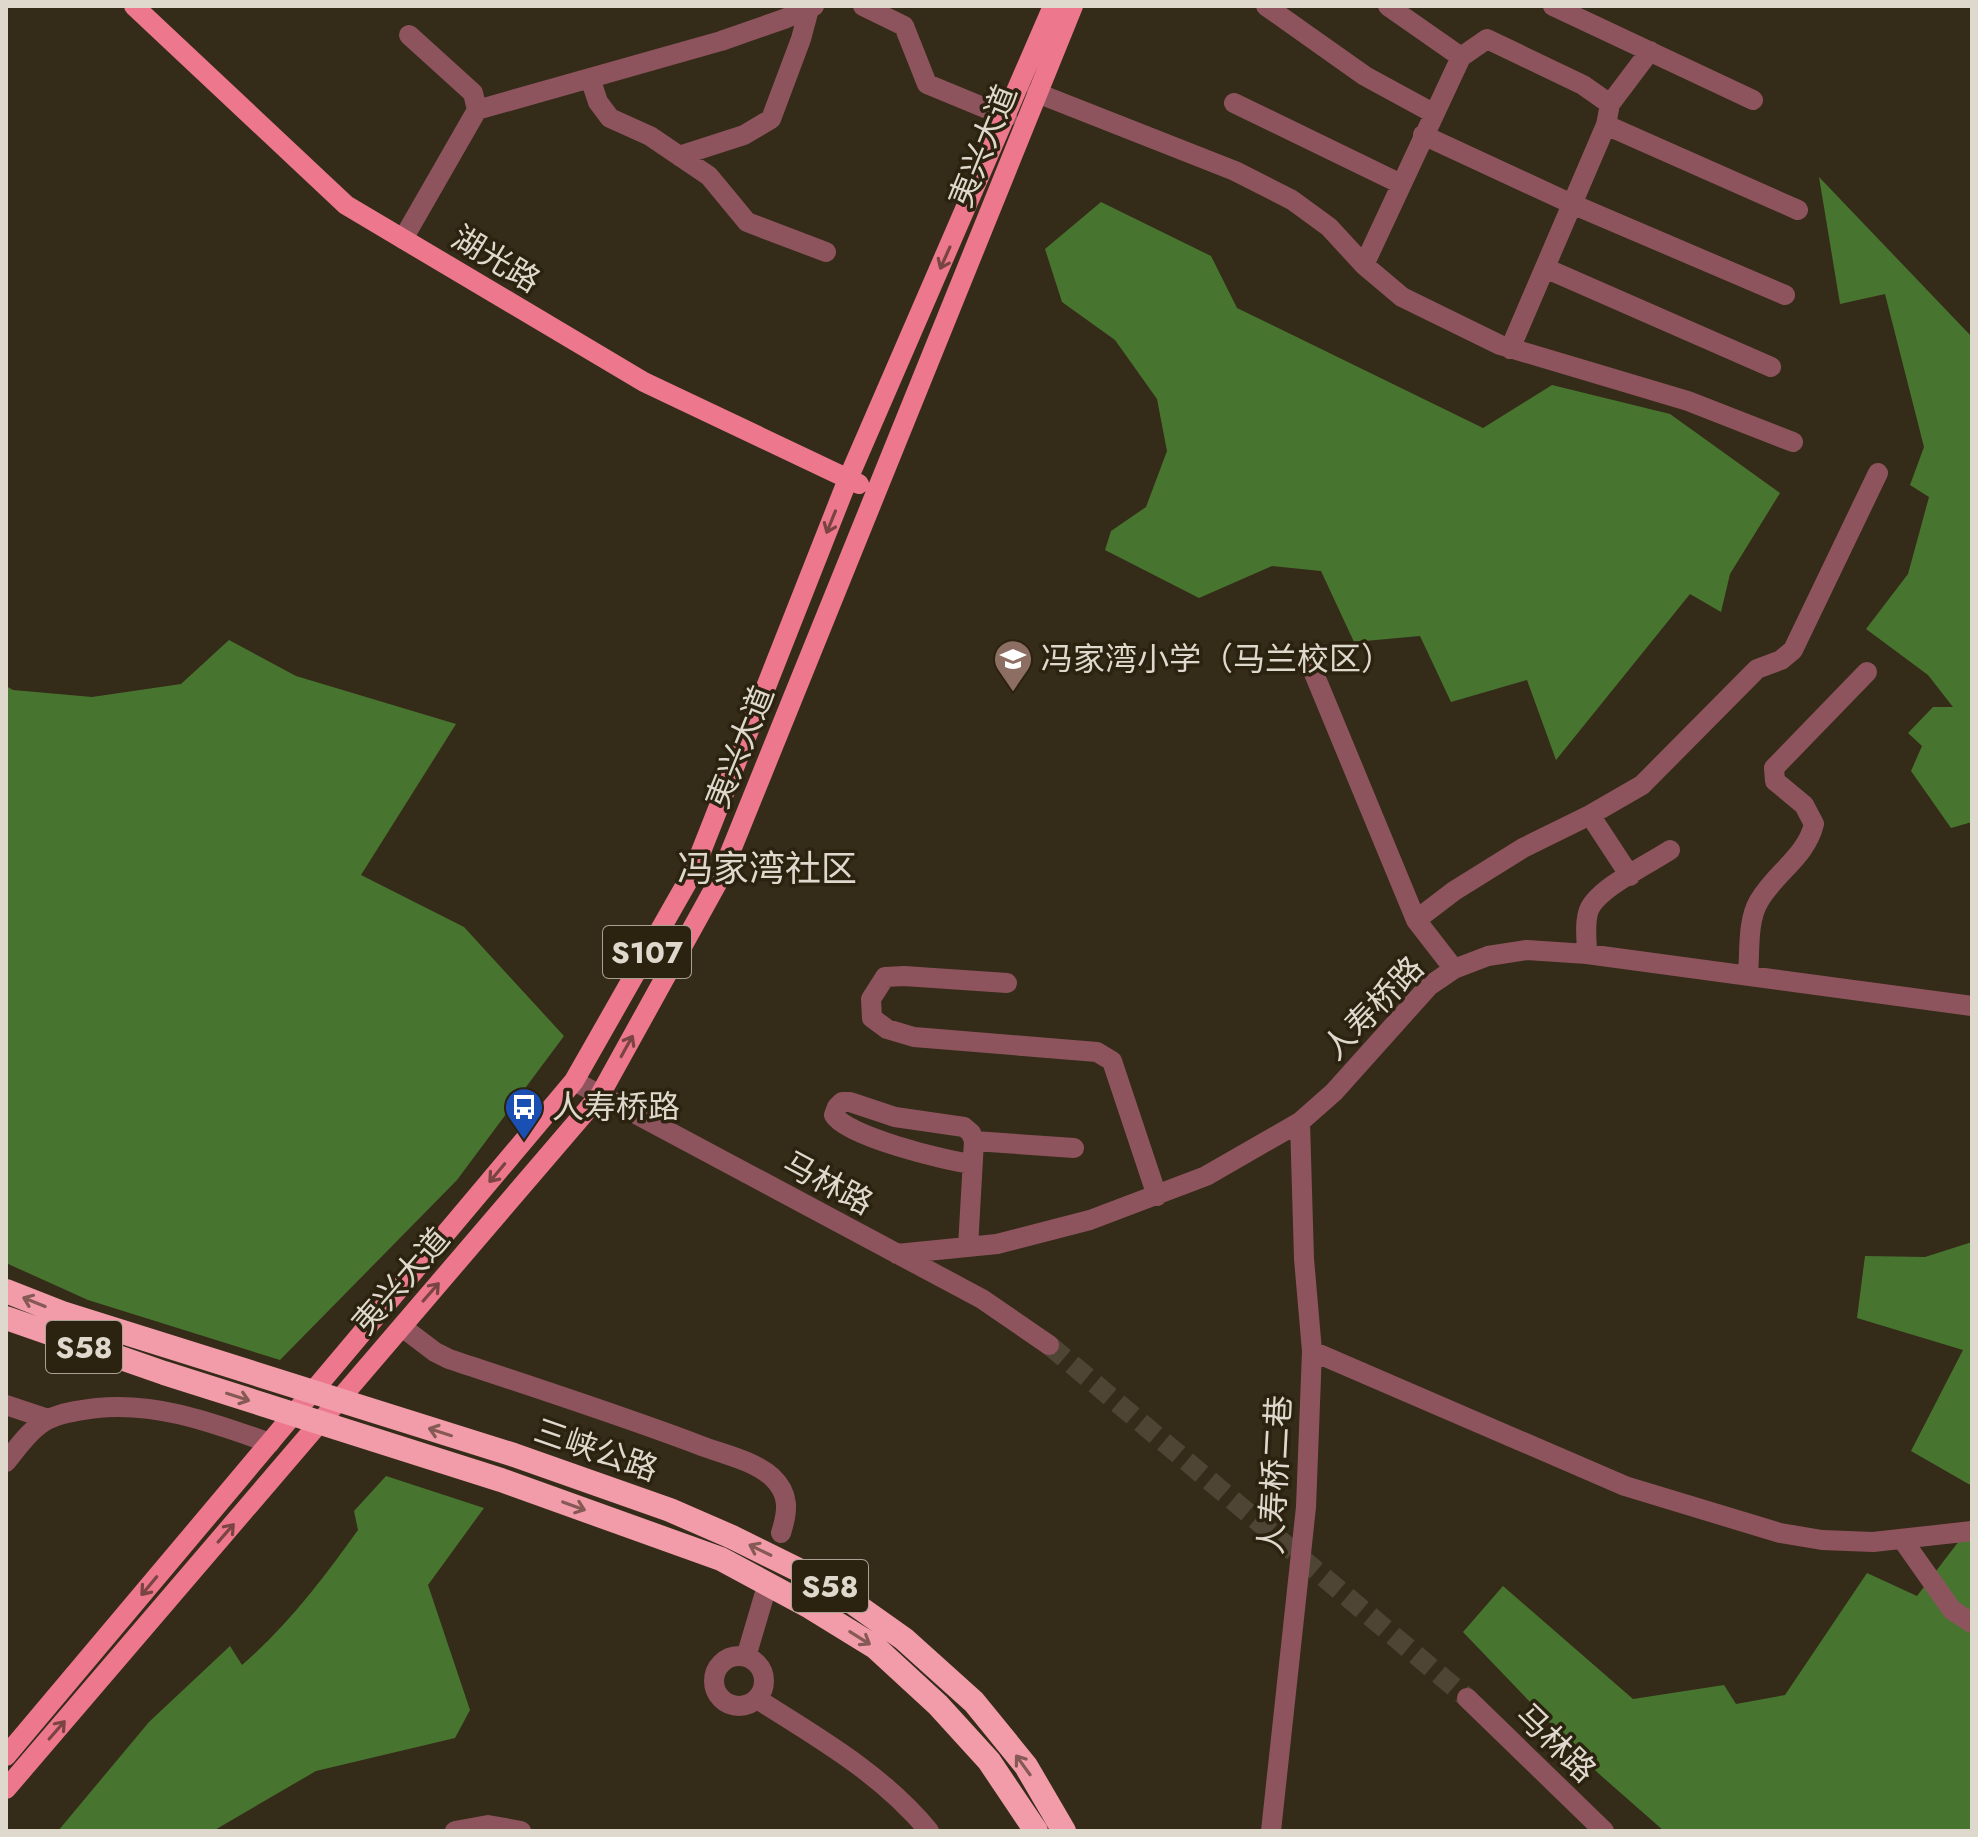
<svg xmlns="http://www.w3.org/2000/svg" width="1978" height="1837" font-family="Jost,'Noto Sans SC',sans-serif">
<style>
.forest{fill:#47752f}
.lines{fill:none;stroke-linecap:round;stroke-linejoin:round}
.minor-tunnel{stroke:#4e4534;stroke-width:20;stroke-dasharray:20 10;stroke-linecap:butt}
.minor{stroke:#8e545d;stroke-width:20}
.major{stroke:#ed778d;stroke-width:20}
.highway{stroke:#f29ca9;stroke-width:24}
.oneway{stroke:#794441}
.oneway2{stroke:#855954}
.labels{text-anchor:middle;dominant-baseline:central;stroke-width:7;stroke-linejoin:round;paint-order:stroke}
.shield{fill:#2b220f;stroke:#a9a194;stroke-width:2}
.shield-label{font-size:30px;font-weight:bold;fill:#dfd8cd}
.street-label{font-size:32px;fill:#dfd8cd;stroke:#2b220f}
.poi-label{font-size:32px;fill:#dfd8cd;stroke:#2b220f;text-anchor:start}
.quarter-label{font-size:36px;fill:#dfd8cd;stroke:#2b220f}
</style>
<rect width="100%" height="100%" fill="#352b19"/>
<path class="forest" d="M 1819,177 L 1972,337 L 1972,822 L 1951,828 L 1911,771 L 1922,746 L 1908,733 L 1933,707 L 1953,707 L 1928,675 L 1866,629 L 1908,574 L 1929,497 L 1910,485 L 1924,447 L 1885,294 L 1840,304 Z
M 1101,202 L 1211,256 L 1237,308 L 1483,428 L 1552,385 L 1670,414 L 1780,493 L 1730,574 L 1721,612 L 1690,594 L 1556,760 L 1527,680 L 1451,702 L 1420,636 L 1354,642 L 1321,571 L 1272,566 L 1199,598 L 1105,550 L 1111,531 L 1146,507 L 1167,451 L 1157,399 L 1115,340 L 1062,302 L 1045,249 Z
M 229,640 L 296,676 L 456,724 L 361,875 L 464,927 L 564,1036 L 457,1180 L 280,1360 L 88,1300 L 6,1263 L 6,686 L 13,690 L 92,697 L 181,684 Z
M 1972,1242 L 1972,1486 L 1911,1451 L 1963,1350 L 1857,1318 L 1865,1256 L 1925,1257 Z
M 386,1476 L 484,1508 L 428,1585 L 470,1710 L 455,1738 L 316,1771 L 213,1831 L 58,1831 L 149,1722 L 230,1646 L 242,1665 C 288,1625 323,1579 358,1530 L 354,1511 Z
M 1972,1524 L 1972,1831 L 1664,1831 L 1598,1773 L 1463,1632 L 1503,1586 L 1633,1699 L 1724,1685 L 1736,1704 L 1785,1695 L 1867,1573 L 1917,1596 Z"/>
<g class="lines">
<path class="minor-tunnel" d="M 1049,1345 L 1467,1698"/>
<path class="minor" d="M 863,6 L 904,26 L 927,84 L 1007,117
M 1266,6 L 1365,76 L 1433,113
M 1388,6 L 1461,57
M 1553,6 L 1753,100
M 590,78 L 598,102 L 610,118 L 650,136 L 709,176 L 747,222 L 826,252
M 1037,93 L 1235,171 L 1292,200 L 1329,227 L 1364,265 L 1402,297 L 1500,345 L 1688,401 L 1793,442
M 1234,103 L 1401,184
M 1610,104 L 1650,51
M 477,110 L 721,41 L 784,19 L 814,6
M 1606,125 L 1798,210
M 1423,135 L 1572,204 L 1785,295
M 679,156 L 744,135 L 771,119 L 801,39 L 809,9
M 403,239 L 477,110 L 473,93 L 409,35
M 1364,265 L 1461,57 L 1487,39 L 1583,85 L 1610,104 L 1606,125 L 1510,349
M 1545,268 L 1771,367
M 1313,671 L 1416,920 L 1454,969
M 1590,815 L 1630,876
M 1416,920 L 1454,891 L 1523,848 L 1590,815 L 1642,785 L 1757,669 L 1781,660 L 1793,650 L 1878,473
M 1587,954 C 1587,941 1584,923 1589,910 C 1598,888 1649,864 1670,850
M 1748,976 C 1750,952 1747,921 1759,901 C 1776,872 1806,857 1814,824 L 1804,805 L 1775,781 L 1774,768 L 1867,672
M 1007,983 L 904,976 L 885,977 L 871,999 L 872,1018 L 887,1029 L 914,1037 L 1097,1052 L 1112,1061 L 1157,1196
M 574,1081 L 982,1299 L 1049,1345
M 974,1141 L 1074,1148
M 968,1247 L 974,1141 L 971,1133 L 964,1127 L 895,1117 L 850,1102 L 842,1102 L 837,1107 L 834,1115 C 846,1136 946,1161 972,1164
M 897,1254 L 997,1244 L 1090,1220 L 1206,1176 L 1300,1122 L 1334,1092 L 1429,986 L 1454,969 L 1488,956 L 1527,950 L 1587,954 L 1972,1006
M 402,1327 L 435,1352 L 449,1359 C 533,1387 617,1414 699,1445 C 722,1454 753,1460 772,1477 C 790,1494 788,1511 781,1533
M 1312,1351 L 1625,1486 L 1780,1533 L 1822,1540 L 1873,1542 L 1972,1531
M 6,1405 L 48,1419
M 6,1462 C 18,1447 32,1427 49,1419 C 63,1412 82,1410 97,1408 C 158,1402 213,1423 270,1443
M 1902,1539 L 1952,1610 L 1972,1623
M714 1681a25 25 0 1 1 50 0a25 25 0 1 1-50 0Z
M 746,1657 L 764,1596
M 1467,1698 L 1604,1831
M 757,1699 C 819,1738 882,1774 929,1831
M 455,1831 L 488,1825 L 521,1831
M 1271,1831 L 1306,1507 L 1312,1351 L 1304,1259 L 1300,1122"/>
<path class="major" d="M 134,6 L 346,205 L 644,382 L 859,484
M 6,1756 L 574,1081 L 693,872 L 848,479 L 1053,6
M 6,1789 L 600,1095 L 719,880 L 1073,6"/>
<path class="highway" d="M 6,1291 L 62,1313 L 514,1455 L 670,1510 L 732,1537 L 825,1583 L 904,1639 L 974,1702 L 1026,1766 L 1064,1831
M 6,1318 L 164,1373 L 501,1480 L 721,1559 L 810,1607 L 875,1647 L 938,1705 L 989,1761 L 1036,1831"/>
</g>
<defs><path id="oneway-shaft" d="M-6 0H5M1.5-3L5.5 0L1.5 3" fill="none" stroke-width="1.6" stroke-linecap="round" stroke-linejoin="round" transform="scale(2)"/></defs>
<g class="oneway">
<use href="#oneway-shaft" transform="translate(945 258) rotate(114)"/>
<use href="#oneway-shaft" transform="translate(831 522) rotate(112)"/>
<use href="#oneway-shaft" transform="translate(627 1046) rotate(-61)"/>
<use href="#oneway-shaft" transform="translate(497 1173) rotate(130)"/>
<use href="#oneway-shaft" transform="translate(431 1292) rotate(-49)"/>
<use href="#oneway-shaft" transform="translate(226 1533) rotate(-49)"/>
<use href="#oneway-shaft" transform="translate(149 1586) rotate(130)"/>
<use href="#oneway-shaft" transform="translate(57 1730) rotate(-49)"/>
</g>
<g class="oneway2">
<use href="#oneway-shaft" transform="translate(34 1302) rotate(-158)"/>
<use href="#oneway-shaft" transform="translate(238 1397) rotate(18)"/>
<use href="#oneway-shaft" transform="translate(440 1432) rotate(-162)"/>
<use href="#oneway-shaft" transform="translate(574 1506) rotate(20)"/>
<use href="#oneway-shaft" transform="translate(760 1550) rotate(-154)"/>
<use href="#oneway-shaft" transform="translate(860 1638) rotate(32)"/>
<use href="#oneway-shaft" transform="translate(1023 1765) rotate(-126)"/>
</g>
<defs>
<symbol id="school-pin" viewBox="-11 -11 22 30"><path d="M0 17L-7.5 6A9.5 9.5 0 1 1 7.5 6Z" fill="#8d6e63" stroke="#2b220f"/><path d="M0-5L7-2L0 1L-7-2ZM-4 1L0 2.5L4 1V4Q0 6-4 4Z" fill="#fff"/></symbol>
<symbol id="bus-pin" viewBox="-11 -11 22 30"><path d="M0 17L-7.5 6A9.5 9.5 0 1 1 7.5 6Z" fill="#1a4fb4" stroke="#2b220f"/><path d="M-5-6H5V4H4V6H2V4H-2V6H-4V4H-5ZM-3.5-4V0h7V-4ZM-3.5 1.2v1.5H-2V1.2ZM2 1.2v1.5H3.5V1.2Z" fill="#fff"/></symbol>
</defs>
<g fill-rule="evenodd">
<use href="#school-pin" x="991" y="637" width="44" height="60"/>
<use href="#bus-pin" x="502" y="1085" width="44" height="60"/>
</g>
<g class="labels">
<g class="shield">
<rect x="603" y="926" width="88" height="52" rx="6"/>
<rect x="46" y="1321" width="76" height="52" rx="6"/>
<rect x="792" y="1560" width="76" height="52" rx="6"/>
</g>
<g class="shield-label">
<text x="647" y="952">S107</text>
<text x="84" y="1347">S58</text>
<text x="830" y="1586">S58</text>
</g>
<g class="street-label">
<text transform="translate(983 146) rotate(-68)">夷兴大道</text>
<text transform="translate(496 259) rotate(31)">湖光路</text>
<text transform="translate(740 747) rotate(-68)">夷兴大道</text>
<text transform="translate(1373 1008) rotate(-46)">人寿桥路</text>
<text transform="translate(828 1183) rotate(28)">马林路</text>
<text transform="translate(401 1281) rotate(-49)">夷兴大道</text>
<text transform="translate(596 1450) rotate(19)">三峡公路</text>
<text transform="translate(1275 1475) rotate(-87)">人寿桥二巷</text>
<text transform="translate(1556 1743) rotate(44)">马林路</text>
</g>
<g class="poi-label">
<text x="1041" y="659">冯家湾小学（马兰校区）</text>
<text x="552" y="1107">人寿桥路</text>
</g>
<g class="quarter-label">
<text x="767" y="868">冯家湾社区</text>
</g>
</g>
<rect width="1978" height="1837" fill="none" stroke="#dfd8cd" stroke-width="16"/>
</svg>
